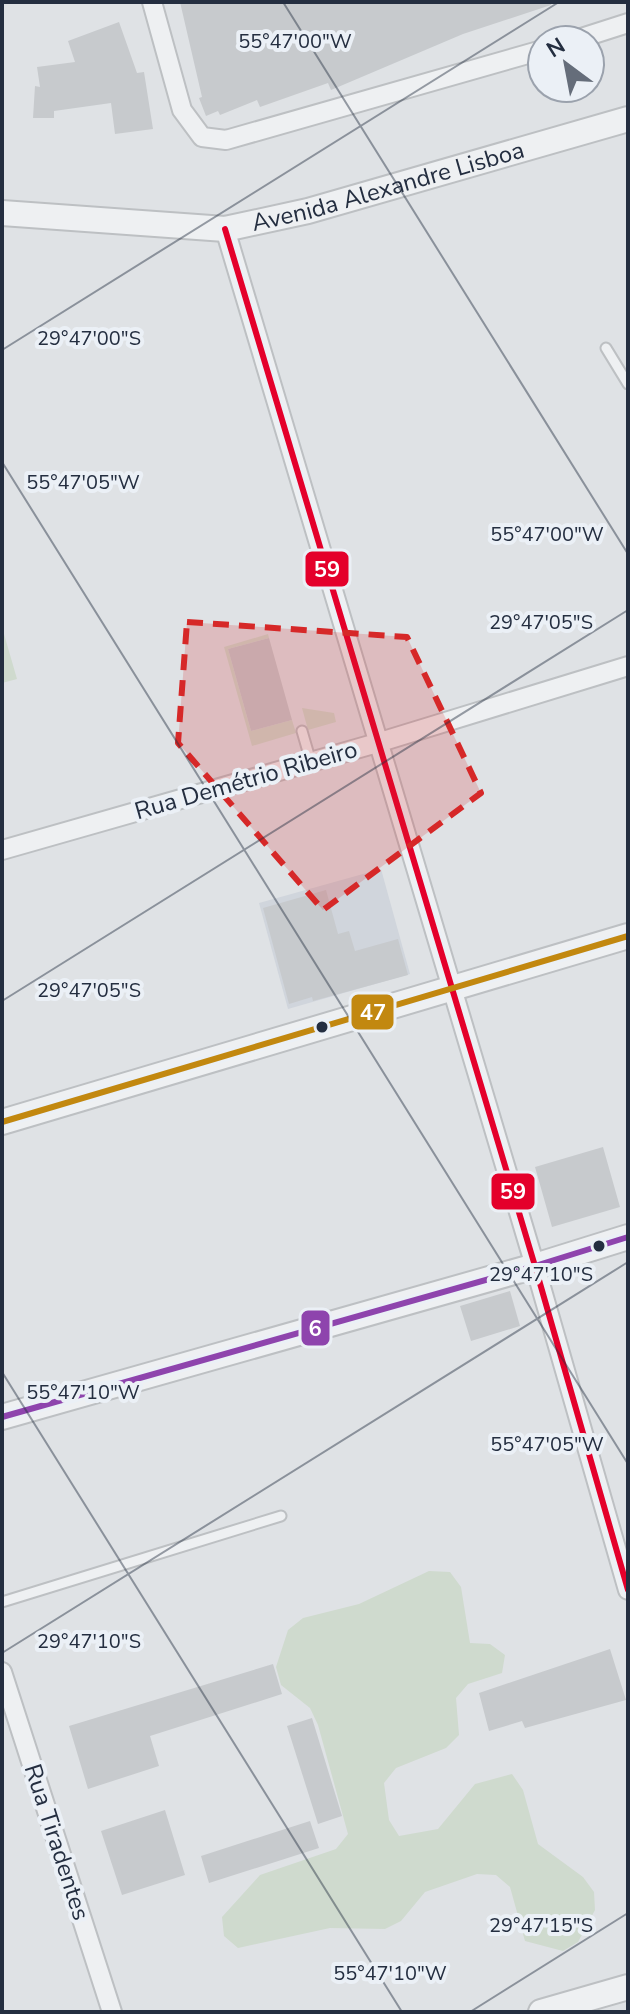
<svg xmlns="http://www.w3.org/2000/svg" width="630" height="2014" font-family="'Nunito Sans',sans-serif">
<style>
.built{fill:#d0d5dc}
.green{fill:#cfdace}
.building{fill:#c7cacd}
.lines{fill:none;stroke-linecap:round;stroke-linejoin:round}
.service-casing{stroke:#bdc0c3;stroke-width:13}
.minor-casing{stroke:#bdc0c3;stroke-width:22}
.tertiary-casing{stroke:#bdc0c3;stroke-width:28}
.service{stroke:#eef0f2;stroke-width:9}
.minor{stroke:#eef0f2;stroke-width:18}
.tertiary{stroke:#eef0f2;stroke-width:24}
.bus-1-casing{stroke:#ebf0f6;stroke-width:12}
.bus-2-casing{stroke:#ebf0f6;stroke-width:12}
.bus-3-casing{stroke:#ebf0f6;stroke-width:12}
.bus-1{stroke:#e4002b;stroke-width:6}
.bus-2{stroke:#c28810;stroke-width:6}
.bus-3{stroke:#8e44ad;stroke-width:6}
.marked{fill:#d62828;fill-opacity:0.2;stroke:#d62828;stroke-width:6;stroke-dasharray:16 10;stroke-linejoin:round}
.ticks{fill:none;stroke:#242e40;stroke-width:2;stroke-opacity:0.45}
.bus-dot{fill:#242e40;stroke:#ebf0f6;stroke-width:3}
.labels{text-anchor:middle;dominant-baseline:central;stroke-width:8;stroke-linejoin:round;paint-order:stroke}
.street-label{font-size:24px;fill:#242e40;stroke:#ebf0f6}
.ticks-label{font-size:20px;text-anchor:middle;fill:#242e40;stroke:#ebf0f6;stroke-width:8;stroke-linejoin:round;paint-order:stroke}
.line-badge{stroke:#ebf0f6;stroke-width:3}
.badge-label{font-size:22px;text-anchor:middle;font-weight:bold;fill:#fff}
</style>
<rect width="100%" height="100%" fill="#dfe2e5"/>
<path class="built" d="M 381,869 L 410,974 L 288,1009 L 259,903 Z"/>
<path class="green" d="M 2,627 L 17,679 L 2,683 Z
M 268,634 L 269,638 L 228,649 L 251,731 L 292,720 L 296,733 L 252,746 L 224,647 Z
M 302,708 L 334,713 L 336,722 L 308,730 Z
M 429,1571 L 450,1572 L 461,1587 L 470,1643 L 490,1644 L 505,1655 L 502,1673 L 468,1684 L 456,1698 L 459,1735 L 446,1748 L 396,1768 L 384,1783 L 389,1820 L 399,1836 L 438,1829 L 475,1784 L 512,1774 L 523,1790 L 538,1844 L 583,1877 L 594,1892 L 595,1910 L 578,1942 L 563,1951 L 525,1941 L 510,1887 L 496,1875 L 477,1874 L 425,1892 L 401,1921 L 385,1929 L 330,1928 L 238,1948 L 224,1936 L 222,1917 L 260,1875 L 336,1849 L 348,1834 L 318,1725 L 310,1708 L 281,1685 L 276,1667 L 288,1630 L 303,1618 L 359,1604 Z"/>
<path class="building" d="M 180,2 L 551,2 L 551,5 L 463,34 L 331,90 L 328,83 L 260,107 L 257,100 L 220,115 L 218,111 L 206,116 L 199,98 L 202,97 Z
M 119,22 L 137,73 L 144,72 L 153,129 L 115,134 L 111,103 L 54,111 L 54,118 L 33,118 L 35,86 L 40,87 L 37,67 L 75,62 L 68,41 Z
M 269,638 L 292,720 L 251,731 L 228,649 Z
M 326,890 L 338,934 L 349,931 L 355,951 L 398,939 L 408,975 L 313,1001 L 312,997 L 289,1004 L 263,908 Z
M 603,1147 L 620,1207 L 552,1227 L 535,1167 Z
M 510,1291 L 520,1326 L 471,1341 L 460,1306 Z
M 610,1649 L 626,1700 L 525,1728 L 522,1721 L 489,1731 L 479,1693 Z
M 273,1664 L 282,1694 L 150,1736 L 159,1766 L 88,1789 L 69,1726 Z
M 312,1718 L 342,1816 L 318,1824 L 287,1726 Z
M 165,1810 L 185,1875 L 122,1895 L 101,1831 Z
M 310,1821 L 319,1848 L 209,1883 L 201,1856 Z"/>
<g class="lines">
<defs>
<path id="service" d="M 606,348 L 628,384
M 302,731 L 311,762
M 2,1602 L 281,1516"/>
<path id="minor" d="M 152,2 L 182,110 L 202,137 L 226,140 L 542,50
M 575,40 L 628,23
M 225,229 L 535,1266 L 628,1590
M 2,850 L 377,743 L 628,666
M 2,1672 L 112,2012"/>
<g id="tertiary">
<path id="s1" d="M 2,213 L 225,229 L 308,211 L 628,119"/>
<path d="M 2,1122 L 628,936"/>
<path d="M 2,1417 L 535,1266 L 628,1237"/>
<path d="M 541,2012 L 628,1987"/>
</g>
</defs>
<use href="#service" class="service-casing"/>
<use href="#minor" class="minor-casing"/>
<use href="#tertiary" class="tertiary-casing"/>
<use href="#service" class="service"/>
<use href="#minor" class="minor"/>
<use href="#tertiary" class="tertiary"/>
<defs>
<path id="bus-1" d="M 225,229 L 535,1266 L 628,1590"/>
<path id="bus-2" d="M 2,1122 L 628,936"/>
<path id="bus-3" d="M 2,1417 L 535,1266 L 628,1237"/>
</defs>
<use href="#bus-1" class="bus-1-casing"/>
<use href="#bus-2" class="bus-2-casing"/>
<use href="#bus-3" class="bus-3-casing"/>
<use href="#bus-1" class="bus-1"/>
<use href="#bus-2" class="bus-2"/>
<use href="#bus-3" class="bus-3"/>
</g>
<path class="marked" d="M 187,622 L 407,637 L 481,793 L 323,910 L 178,743 Z"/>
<path class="ticks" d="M 283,2 L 628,554M 2,350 L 559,2M 2,462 L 628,1464M 2,1001 L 628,610M 2,1372 L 402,2012M 2,1653 L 628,1262M 470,2012 L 628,1913"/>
<g class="bus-dot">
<circle cx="322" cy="1027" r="7"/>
<circle cx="599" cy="1246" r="7"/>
</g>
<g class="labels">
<g class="street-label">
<text stroke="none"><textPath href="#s1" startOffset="392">Avenida Alexandre Lisboa</textPath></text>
<text transform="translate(246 780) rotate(-16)">Rua Demétrio Ribeiro</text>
<text transform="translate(57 1842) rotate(72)">Rua Tiradentes</text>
</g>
</g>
<g class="ticks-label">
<text x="295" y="48">55°47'00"W</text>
<text x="89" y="345">29°47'00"S</text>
<text x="83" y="489">55°47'05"W</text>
<text x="547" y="541">55°47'00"W</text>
<text x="541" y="629">29°47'05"S</text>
<text x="89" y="997">29°47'05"S</text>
<text x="541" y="1281">29°47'10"S</text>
<text x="83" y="1399">55°47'10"W</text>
<text x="547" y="1451">55°47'05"W</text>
<text x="89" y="1648">29°47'10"S</text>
<text x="541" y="1932">29°47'15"S</text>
<text x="390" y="1980">55°47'10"W</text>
</g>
<g class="line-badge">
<rect x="304" y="550" width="46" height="38" rx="8" fill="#e4002b"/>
<rect x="350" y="993" width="45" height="38" rx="8" fill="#c28810"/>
<rect x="490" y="1172" width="46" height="39" rx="8" fill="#e4002b"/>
<rect x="300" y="1309" width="31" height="38" rx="8" fill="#8e44ad"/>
</g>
<g class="badge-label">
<text x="327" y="577">59</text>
<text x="373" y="1020">47</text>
<text x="513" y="1199">59</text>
<text x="315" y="1336">6</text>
</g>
<rect width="630" height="2014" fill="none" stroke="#242e40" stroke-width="8"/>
<g transform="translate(566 64) rotate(328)"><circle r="38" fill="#ebf0f6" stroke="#9ba2ad" stroke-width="2"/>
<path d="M0-6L14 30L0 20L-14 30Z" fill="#656d7a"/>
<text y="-12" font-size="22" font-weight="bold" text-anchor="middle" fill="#242e40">N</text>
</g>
</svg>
